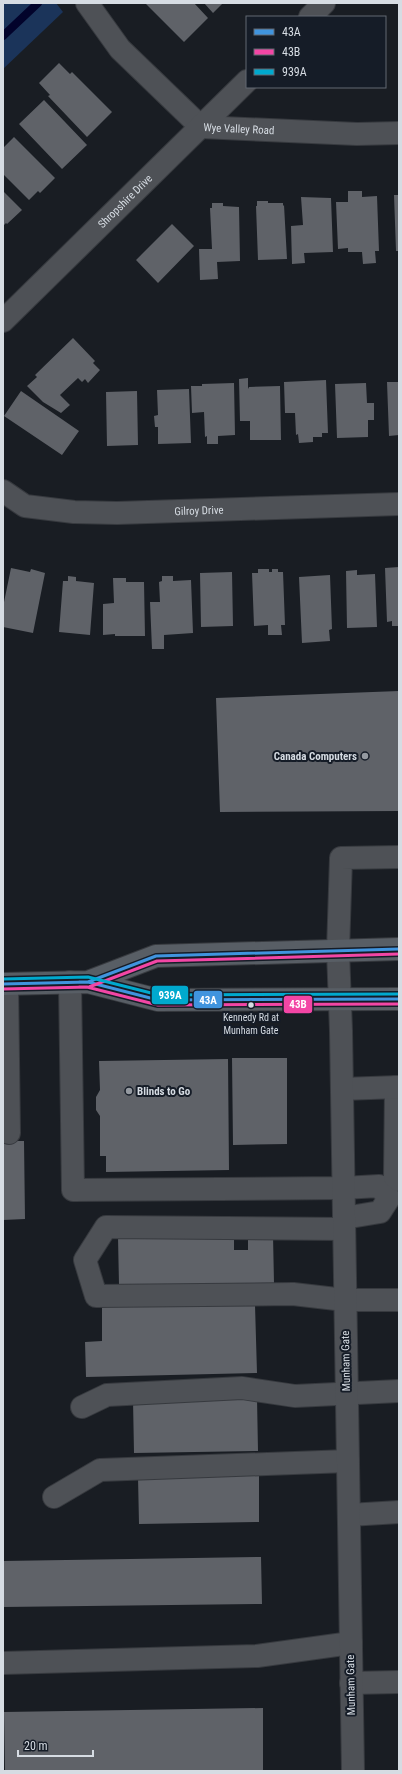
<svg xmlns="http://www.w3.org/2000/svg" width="402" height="1774" font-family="'Roboto Condensed',sans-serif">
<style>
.green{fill:#1b345a}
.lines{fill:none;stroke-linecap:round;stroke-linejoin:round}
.stream{stroke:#02032b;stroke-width:8}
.building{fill:#5f6268}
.minor-casing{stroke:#373a3f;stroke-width:24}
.major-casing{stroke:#373a3f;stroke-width:24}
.minor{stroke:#4e5156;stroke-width:22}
.major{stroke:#585e65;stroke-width:22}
.bus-1-casing{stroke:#151c27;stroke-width:6}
.bus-2-casing{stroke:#151c27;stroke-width:6}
.bus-3-casing{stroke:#151c27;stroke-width:6}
.bus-1{stroke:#4094de;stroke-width:3}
.bus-2{stroke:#f346a5;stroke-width:3}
.bus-3{stroke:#00a9ce;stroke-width:3}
.poi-dot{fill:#9499a0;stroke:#151c27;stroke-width:1.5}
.bus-dot{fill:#d6dce3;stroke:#151c27;stroke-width:1.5}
.labels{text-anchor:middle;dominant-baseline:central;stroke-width:4;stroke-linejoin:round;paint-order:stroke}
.bus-label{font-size:10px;fill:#d6dce3;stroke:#151c27}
.street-label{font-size:11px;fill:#d6dce3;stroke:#151c27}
.poi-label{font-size:11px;font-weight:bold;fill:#d6dce3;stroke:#151c27;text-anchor:end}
.line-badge{stroke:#151c27;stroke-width:1.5}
.badge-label{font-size:11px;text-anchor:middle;font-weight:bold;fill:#fff}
</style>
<rect width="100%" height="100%" fill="#191d23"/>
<path class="green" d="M 3,3 L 56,3 L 63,12 L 3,69 Z"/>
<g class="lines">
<path class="stream" d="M 3,36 L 38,3"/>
</g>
<path class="building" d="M 145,3 L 194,3 L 208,18 L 184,42 Z
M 204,3 L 223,3 L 213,13 Z
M 59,63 L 70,74 L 72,72 L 112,112 L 87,137 L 48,96 L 50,95 L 39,83 Z
M 44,100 L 87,145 L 62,169 L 19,124 Z
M 14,137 L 55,178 L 40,193 L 38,191 L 29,200 L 3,174 L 3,148 Z
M 3,191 L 22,210 L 7,224 L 6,223 L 3,226 Z
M 348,191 L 362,191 L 362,197 L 377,196 L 379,251 L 375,251 L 376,263 L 363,264 L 362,252 L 348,252 L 348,248 L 338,249 L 336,202 L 348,202 Z
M 394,195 L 399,195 L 399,251 L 396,251 Z
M 301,197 L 331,198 L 333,252 L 304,253 L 305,263 L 292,264 L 291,226 L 303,225 Z
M 257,201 L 268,201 L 268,203 L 283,203 L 283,206 L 284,205 L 287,259 L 258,260 L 256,206 L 257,206 Z
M 212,203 L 223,203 L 223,206 L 239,207 L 240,261 L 217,262 L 218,279 L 200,280 L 199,249 L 212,249 L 210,208 L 212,208 Z
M 172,224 L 194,246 L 158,283 L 136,260 Z
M 73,338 L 95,361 L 93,363 L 100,370 L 88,383 L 85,379 L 82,382 L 78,378 L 60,395 L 70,405 L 61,413 L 43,402 L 27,386 L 37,377 L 35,375 Z
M 248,378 L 248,389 L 249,387 L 280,386 L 281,440 L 250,440 L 250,421 L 240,421 L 239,379 Z
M 326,380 L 328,433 L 322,433 L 322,437 L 313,437 L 313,442 L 299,443 L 298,434 L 296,435 L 295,413 L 285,413 L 284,382 Z
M 387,382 L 399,382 L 399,435 L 389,436 Z
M 234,383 L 235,435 L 218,436 L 218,444 L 207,444 L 207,436 L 205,437 L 204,412 L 192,413 L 191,386 L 202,386 L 202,384 Z
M 366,383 L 367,403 L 374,403 L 374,420 L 368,420 L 368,437 L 337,438 L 335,384 Z
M 189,389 L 191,443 L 158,444 L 158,427 L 155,427 L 154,416 L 158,415 L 157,390 Z
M 21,391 L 79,431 L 62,455 L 4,416 Z
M 137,391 L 138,445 L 107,446 L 106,392 Z
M 399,567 L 398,626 L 392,626 L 392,621 L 387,622 L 385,568 Z
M 11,568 L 30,572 L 31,569 L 45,573 L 33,633 L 3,627 L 3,607 Z
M 258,569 L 269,569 L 269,572 L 272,572 L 272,569 L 278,569 L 278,572 L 283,572 L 285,625 L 281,625 L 282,635 L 268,635 L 268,625 L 254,626 L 252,573 L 258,573 Z
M 357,570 L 357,575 L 375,574 L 377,627 L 347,628 L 346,571 Z
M 232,572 L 233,626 L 201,627 L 200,573 Z
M 330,575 L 332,629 L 329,630 L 330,641 L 302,643 L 299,577 Z
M 68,576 L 76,577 L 76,581 L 94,583 L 90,635 L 59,632 L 63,581 L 68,581 Z
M 162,576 L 173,576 L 173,581 L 191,580 L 193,633 L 164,635 L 164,649 L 152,649 L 150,602 L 160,602 L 159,582 L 162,581 Z
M 113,578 L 126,578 L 126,582 L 144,582 L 145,636 L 115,636 L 115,634 L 103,635 L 103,604 L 114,603 Z
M 399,691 L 399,811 L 220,812 L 216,698 Z
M 232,1058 L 287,1058 L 287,1144 L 233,1145 Z
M 228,1059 L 229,1170 L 106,1172 L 106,1156 L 100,1156 L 100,1116 L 96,1110 L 96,1097 L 100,1090 L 99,1061 Z
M 3,1141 L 24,1141 L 25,1219 L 3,1220 Z
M 234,1235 L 234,1250 L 248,1250 L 248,1235 L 273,1235 L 274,1283 L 119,1285 L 118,1237 Z
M 172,1305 L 173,1307 L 255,1305 L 257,1373 L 86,1377 L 85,1342 L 102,1341 L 102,1306 Z
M 257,1398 L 258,1451 L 134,1453 L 133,1400 Z
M 259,1475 L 259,1522 L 139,1524 L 138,1477 Z
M 261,1557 L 262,1604 L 3,1607 L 3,1561 Z
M 263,1708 L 263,1771 L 5,1771 L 4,1712 Z"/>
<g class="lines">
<defs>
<g id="minor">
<path id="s1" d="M 87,3 L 120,49 L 201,127 L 357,134 L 399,133"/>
<path d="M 310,17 L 324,3"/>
<path id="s2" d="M 3,321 L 247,81"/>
<path id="s3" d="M 3,491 L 25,506 L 74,512 L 117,513 L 399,504"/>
<path d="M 70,982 L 73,1190 L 343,1188 L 379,1186 L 389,1198 L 380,1212 L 344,1218"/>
<path d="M 7,984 L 9,1133"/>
<path d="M 396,1087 L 395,1177 L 399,1180"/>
<path d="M 342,1089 L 399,1087"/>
<path d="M 344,1229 L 106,1227 L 85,1260 L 96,1296 L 293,1294 L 345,1300 L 399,1300"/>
<path d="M 82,1407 L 107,1395 L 242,1388 L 295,1396 L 399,1391"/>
<path d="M 54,1497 L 100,1470 L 348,1461"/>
<path d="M 349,1515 L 399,1512"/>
<path d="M 3,1663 L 257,1656 L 351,1643"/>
<path d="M 351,1683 L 399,1682"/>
<path d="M 353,1771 L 341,1031 L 338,951 L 341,858 L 399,857"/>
</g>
<path id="major" d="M 88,982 L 156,956 L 399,949
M 3,984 L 88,982 L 158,1000 L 399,999"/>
</defs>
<use href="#minor" class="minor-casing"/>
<use href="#major" class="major-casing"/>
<use href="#minor" class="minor"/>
<use href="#major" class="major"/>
<defs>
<path id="bus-1" d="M 79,982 L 88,982 L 158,1000 L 399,999
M 3,984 L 88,982 L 156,956 L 399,949"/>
<path id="bus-2" d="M 79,987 L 87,987 L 158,1005 L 399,1004
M 3,989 L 89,987 L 157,961 L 399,954"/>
<path id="bus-3" d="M 3,979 L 88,977 L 159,995 L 399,994"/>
</defs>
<use href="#bus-1" class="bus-1-casing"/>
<use href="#bus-2" class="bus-2-casing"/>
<use href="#bus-3" class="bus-3-casing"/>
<use href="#bus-1" class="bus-1"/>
<use href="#bus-2" class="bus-2"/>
<use href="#bus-3" class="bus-3"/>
</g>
<g class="poi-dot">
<circle cx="365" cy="756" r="4"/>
<circle cx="129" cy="1091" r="4"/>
</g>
<circle class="bus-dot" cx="251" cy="1005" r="3.5"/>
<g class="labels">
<g class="bus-label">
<text x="251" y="1017">Kennedy Rd at<tspan x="251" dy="13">Munham Gate</tspan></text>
</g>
<g class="street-label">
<text stroke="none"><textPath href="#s1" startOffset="207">Wye Valley Road</textPath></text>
<text stroke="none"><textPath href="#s2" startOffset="171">Shropshire Drive</textPath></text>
<text stroke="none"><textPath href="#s3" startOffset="201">Gilroy Drive</textPath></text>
<text transform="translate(346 1361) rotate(-91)">Munham Gate</text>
<text transform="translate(351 1685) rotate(-91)">Munham Gate</text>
</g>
<g class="poi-label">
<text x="357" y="756">Canada Computers</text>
<text x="137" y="1091" text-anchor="start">Blinds to Go</text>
</g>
</g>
<g class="line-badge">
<rect x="151" y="985" width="38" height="20" rx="4" fill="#00a9ce"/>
<rect x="193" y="990" width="30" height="19" rx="4" fill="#4094de"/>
<rect x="283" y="995" width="30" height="19" rx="4" fill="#f346a5"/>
</g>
<g class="badge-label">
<text x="170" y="999">939A</text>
<text x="208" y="1004">43A</text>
<text x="298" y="1008">43B</text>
</g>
<rect width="402" height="1774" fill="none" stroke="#d6dce3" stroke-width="8"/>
<rect x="246" y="16" width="140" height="72" fill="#151c27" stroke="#626972"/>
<rect x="254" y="29" width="20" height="6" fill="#4094de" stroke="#626972"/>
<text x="282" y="36" font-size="12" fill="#d6dce3">43A</text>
<rect x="254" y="49" width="20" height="6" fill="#f346a5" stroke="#626972"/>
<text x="282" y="56" font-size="12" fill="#d6dce3">43B</text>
<rect x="254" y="69" width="20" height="6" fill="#00a9ce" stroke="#626972"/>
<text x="282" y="76" font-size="12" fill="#d6dce3">939A</text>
<path d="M18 1750v6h75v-6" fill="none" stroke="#d6dce3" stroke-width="2"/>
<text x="24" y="1750" font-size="12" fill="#d6dce3" stroke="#151c27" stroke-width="3" paint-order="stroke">20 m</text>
</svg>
